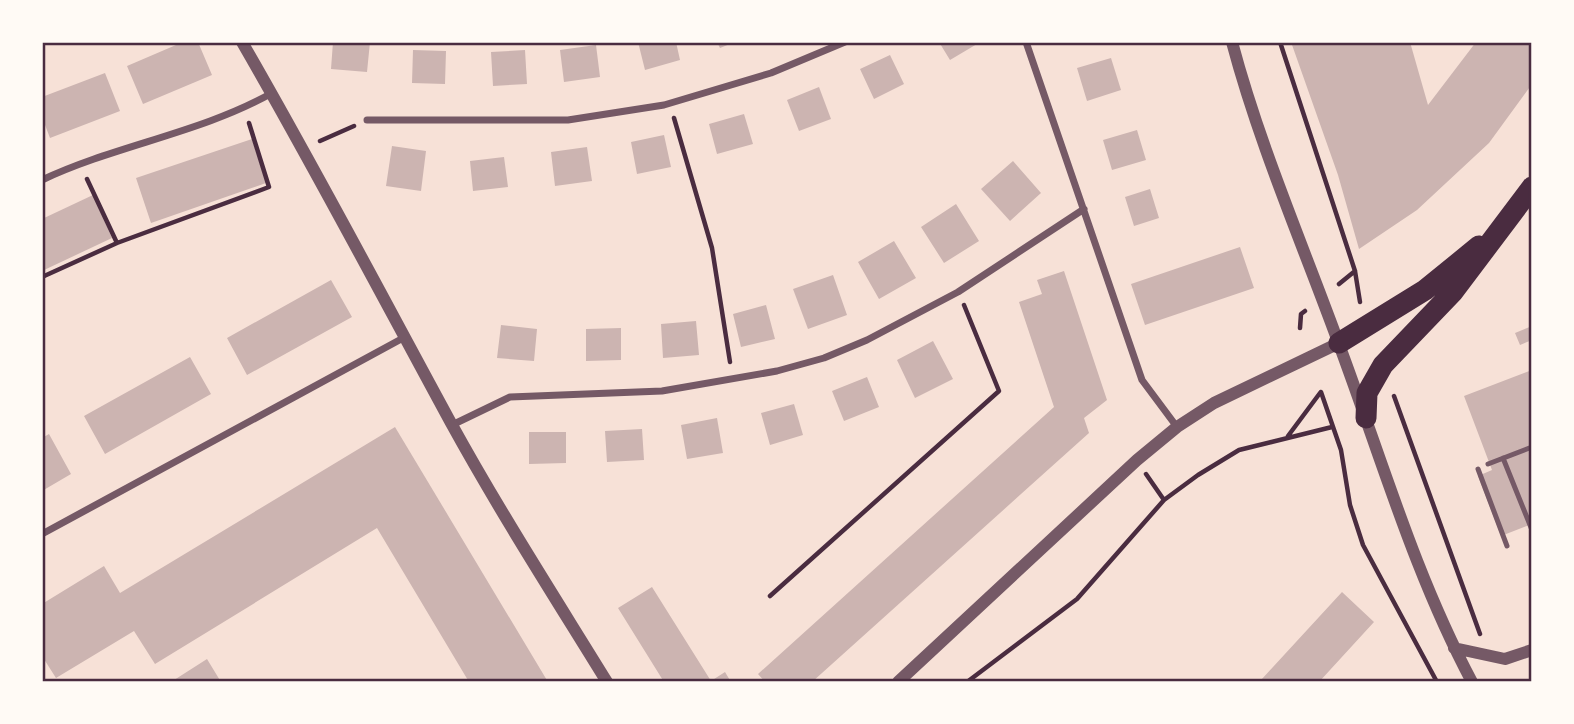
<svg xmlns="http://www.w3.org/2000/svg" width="1574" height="724" font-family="Arial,sans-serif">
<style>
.building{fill:#ccb4b1}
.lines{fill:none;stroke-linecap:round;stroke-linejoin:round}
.path{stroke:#4a2c40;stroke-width:4.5}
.service{stroke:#755966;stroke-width:5}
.minor{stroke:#755966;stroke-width:7}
.tertiary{stroke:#755966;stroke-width:12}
.motorway{stroke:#4a2c40;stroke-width:21}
.neatline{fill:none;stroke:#4a2c40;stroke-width:2.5}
</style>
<rect width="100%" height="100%" fill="#f7e1d7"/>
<path class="building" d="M 183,42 L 198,42 L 212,75 L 143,104 L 127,66 Z
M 333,42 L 370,42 L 367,72 L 331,69 Z
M 638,42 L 676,42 L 680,60 L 645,70 Z
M 717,42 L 735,42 L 720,48 Z
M 939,42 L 976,42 L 977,44 L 950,60 Z
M 1291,42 L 1410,42 L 1428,105 L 1476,42 L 1532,42 L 1532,84 L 1489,143 L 1417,210 L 1359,249 L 1338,175 Z
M 596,45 L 600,77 L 564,82 L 560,50 Z
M 413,50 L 446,51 L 445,84 L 412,83 Z
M 525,50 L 527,84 L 493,86 L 491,52 Z
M 890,55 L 904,84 L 874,99 L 860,69 Z
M 1111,58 L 1121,90 L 1087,101 L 1077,68 Z
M 105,73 L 120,111 L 50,138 L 42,117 L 42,97 Z
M 819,87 L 831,119 L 799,131 L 787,100 Z
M 744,114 L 753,144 L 717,154 L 709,124 Z
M 1137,130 L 1146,160 L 1112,170 L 1103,140 Z
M 664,135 L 671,167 L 637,174 L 631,142 Z
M 252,139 L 266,183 L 151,223 L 136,178 Z
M 392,146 L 426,151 L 421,191 L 386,186 Z
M 587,147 L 592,181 L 555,186 L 551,152 Z
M 504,157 L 508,187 L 473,191 L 470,161 Z
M 1013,161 L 1041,193 L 1010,221 L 981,189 Z
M 1150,189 L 1159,218 L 1134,226 L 1125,197 Z
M 93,195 L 112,238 L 42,271 L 42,219 Z
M 956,204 L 979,241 L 944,263 L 921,227 Z
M 894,241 L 916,278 L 879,299 L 858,262 Z
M 1240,247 L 1254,288 L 1145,325 L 1131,284 Z
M 1064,271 L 1107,400 L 1084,418 L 1089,433 L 812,682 L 765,682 L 758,674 L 1054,407 L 1019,302 L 1042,294 L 1037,280 Z
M 833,275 L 847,315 L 808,329 L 793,289 Z
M 331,280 L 352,317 L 247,375 L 227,338 Z
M 766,305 L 775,339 L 741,347 L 733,314 Z
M 696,321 L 699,355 L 663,358 L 661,324 Z
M 501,325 L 537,329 L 534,361 L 497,358 Z
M 1532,326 L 1532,340 L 1520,345 L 1515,333 Z
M 621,328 L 621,360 L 586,361 L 586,329 Z
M 933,341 L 953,379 L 915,398 L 897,360 Z
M 190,357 L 211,394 L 105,454 L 84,416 Z
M 1532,370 L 1530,428 L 1532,524 L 1501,536 L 1478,476 L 1492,470 L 1464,396 Z
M 867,377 L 879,407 L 844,421 L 832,391 Z
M 794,404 L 803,435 L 770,445 L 761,413 Z
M 717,418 L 723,453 L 687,459 L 681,425 Z
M 395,427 L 548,682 L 469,682 L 377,528 L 155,664 L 134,631 L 56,678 L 42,656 L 42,604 L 104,566 L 120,593 Z
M 642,429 L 644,460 L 607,462 L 605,431 Z
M 529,432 L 566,432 L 566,463 L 529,464 Z
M 49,434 L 71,474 L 42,491 L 42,438 Z
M 652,587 L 711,681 L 725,672 L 731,682 L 664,682 L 618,608 Z
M 1342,592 L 1374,622 L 1319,682 L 1263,682 L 1261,680 Z
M 207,659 L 221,682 L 171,682 Z"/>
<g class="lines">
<path class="path" d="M 1280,42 L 1355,271 L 1360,302
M 674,118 L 712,248 L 730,362
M 320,141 L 354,126
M 117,243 L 269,187 L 249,123
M 42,277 L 117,243 L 87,179
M 1339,284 L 1355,271
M 1300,328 L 1301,314 L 1305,311
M 1321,392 L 1341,450 L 1350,505 L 1363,545 L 1437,682
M 1394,396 L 1480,634
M 1288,436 L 1320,393
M 1146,474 L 1164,500
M 770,596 L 999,391 L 964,305
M 967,682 L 1077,599 L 1164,500 L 1198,475 L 1239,450 L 1332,427"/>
<path class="service" d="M 1503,458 L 1532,530
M 1488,464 L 1532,447
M 1478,469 L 1507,546"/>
<path class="minor" d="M 1026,42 L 1142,380 L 1177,427
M 367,120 L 568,120 L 664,105 L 771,73 L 845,42
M 42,180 C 116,145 201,133 272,93
M 452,425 L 510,397 L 662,391 L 777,371 L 824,358 L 867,340 L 958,292 L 1084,209
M 42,534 L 405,337"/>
<path class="tertiary" d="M 242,42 C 315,168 382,296 451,423 C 500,512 554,596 607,682
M 1232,42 C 1260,147 1303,245 1340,347 C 1382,460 1415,575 1472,682
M 1454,648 L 1505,659 L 1532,650
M 898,682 L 1137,460 L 1177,427 L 1214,403 L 1339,343"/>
<path class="motorway" d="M 1339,343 L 1425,290 L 1479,246
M 1366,418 L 1367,393 L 1383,365 L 1453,292 L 1532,187"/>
</g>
<rect width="1574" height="724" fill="none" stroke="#fffaf5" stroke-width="88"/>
<rect x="44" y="44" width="1486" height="636" class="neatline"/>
</svg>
